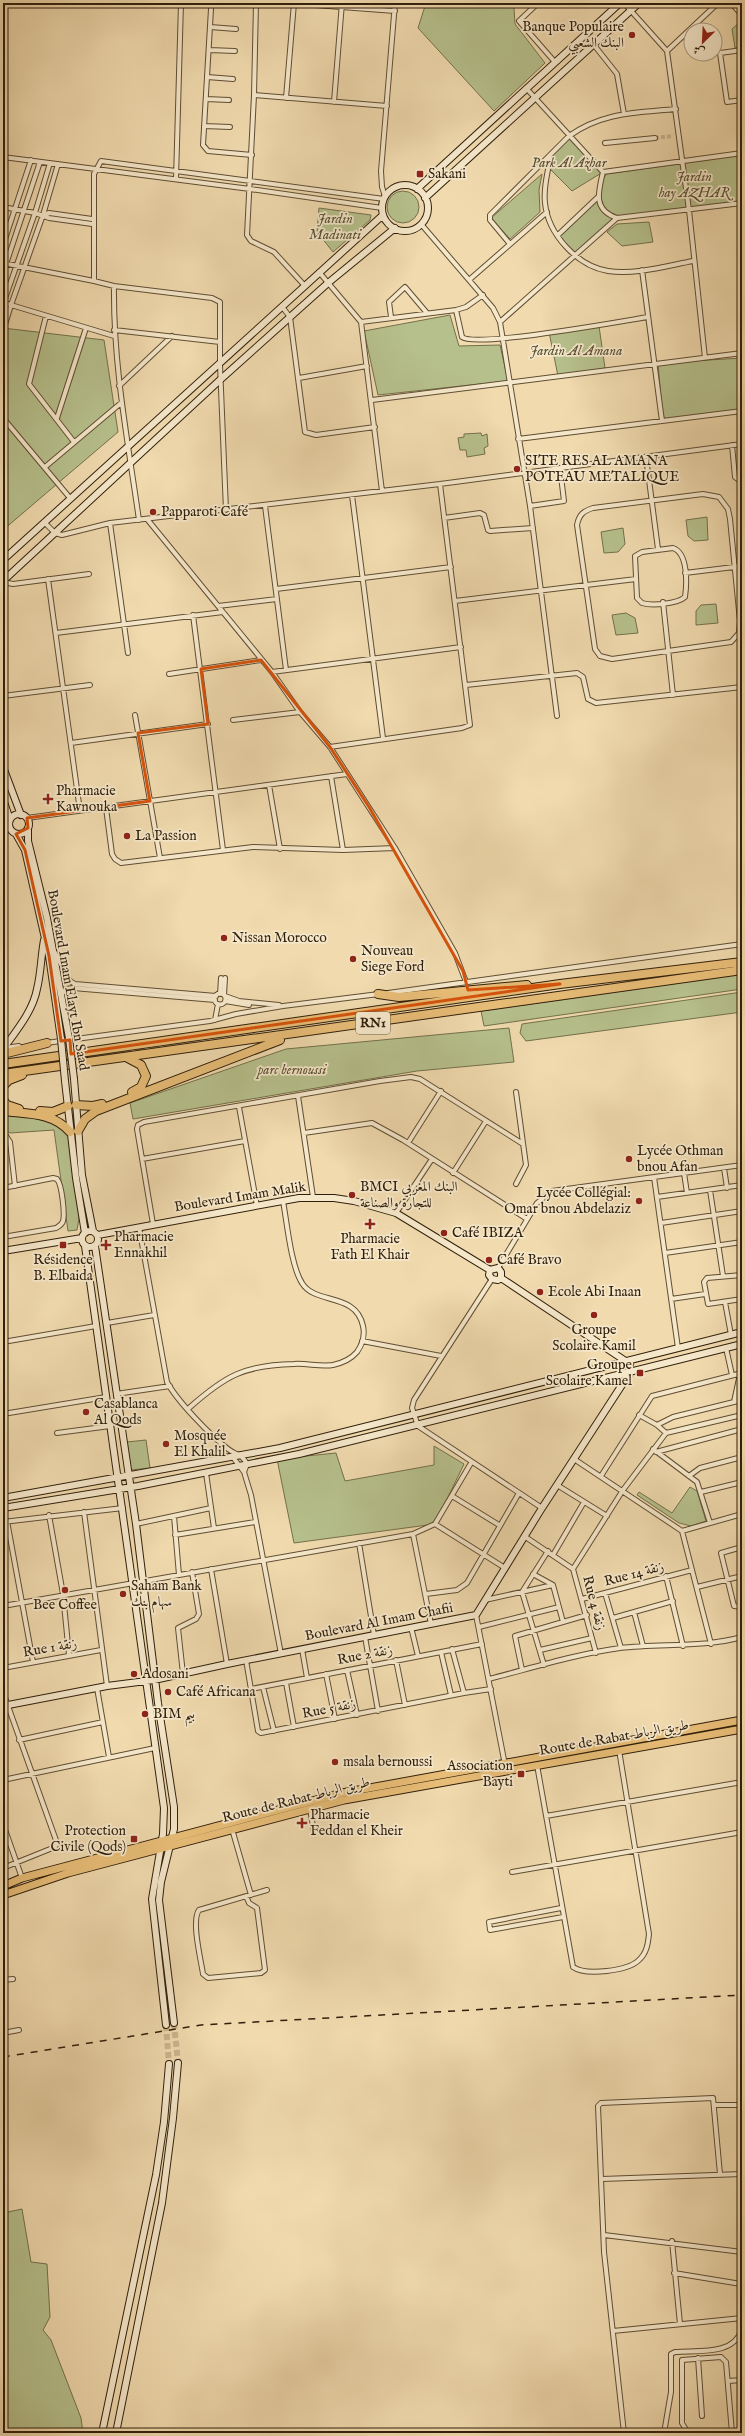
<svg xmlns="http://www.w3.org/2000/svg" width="745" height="2436" font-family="'IM FELL English',Amiri,serif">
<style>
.green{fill:#b6c08c;stroke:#73704c}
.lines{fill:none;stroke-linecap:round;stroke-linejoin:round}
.street-tunnel{stroke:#cab58d;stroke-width:4;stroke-dasharray:4 2;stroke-linecap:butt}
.secondary-tunnel{stroke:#cab58d;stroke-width:6;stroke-dasharray:6 3;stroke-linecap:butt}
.street-casing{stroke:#604e34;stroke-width:6}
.secondary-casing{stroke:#301f0b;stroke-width:8}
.primary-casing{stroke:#301f0b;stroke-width:9}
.highway-casing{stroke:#301f0b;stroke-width:10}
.street{stroke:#f5e7ca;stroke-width:4}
.secondary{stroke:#f5e7ca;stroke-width:6}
.primary{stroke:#e8bd77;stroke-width:7}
.highway{stroke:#e8bd77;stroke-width:8}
.rail{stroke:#301f0b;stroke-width:1.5;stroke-dasharray:7 7;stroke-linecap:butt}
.secondary-bridge-casing{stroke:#301f0b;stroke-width:8;stroke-linecap:butt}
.secondary-bridge{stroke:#f5e7ca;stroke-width:6}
.marked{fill:none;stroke:#d6530c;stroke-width:3;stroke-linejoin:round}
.poi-dot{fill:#8f2418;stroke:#f5e7ca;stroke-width:1.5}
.labels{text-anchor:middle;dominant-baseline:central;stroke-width:3.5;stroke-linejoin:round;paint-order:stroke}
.shield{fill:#f5e7ca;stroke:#6b5b44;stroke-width:1}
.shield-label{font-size:13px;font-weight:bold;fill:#301f0b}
.poi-label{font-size:14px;fill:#301f0b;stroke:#f5e7ca;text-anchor:start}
.park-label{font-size:14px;font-style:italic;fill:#584f32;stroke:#f5e7ca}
.street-label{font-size:14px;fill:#301f0b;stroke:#f5e7ca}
</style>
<rect width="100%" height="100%" fill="#f0daae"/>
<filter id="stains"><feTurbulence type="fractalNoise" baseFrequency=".005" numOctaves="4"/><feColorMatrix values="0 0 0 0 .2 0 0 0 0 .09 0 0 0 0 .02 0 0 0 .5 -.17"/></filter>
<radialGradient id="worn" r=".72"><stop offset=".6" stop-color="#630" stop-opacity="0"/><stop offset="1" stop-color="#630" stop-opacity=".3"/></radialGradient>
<path class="green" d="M 426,3 L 509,3 L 514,8 L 515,24 L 545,63 L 494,111 L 418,28 Z
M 741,21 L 742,47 L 735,48 L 732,29 Z
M 569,136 L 603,172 L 572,191 L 549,168 L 551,157 Z
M 742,155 L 742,203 L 625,219 L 617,218 L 575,255 L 558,235 L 598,197 L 600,186 L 606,174 Z
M 542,174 L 539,190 L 540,212 L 510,239 L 491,218 Z
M387 207a16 16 0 1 1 32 0a16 16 0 1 1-32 0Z
M 319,208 L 371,215 L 370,220 L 333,252 L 317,232 Z
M 649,222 L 653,242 L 622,246 L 607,232 L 617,224 Z
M 450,315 L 459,346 L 500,345 L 508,381 L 378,395 L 364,331 Z
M 599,326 L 605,368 L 558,376 L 549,332 Z
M 3,328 L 104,340 L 118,432 L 3,530 Z
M 742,358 L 742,413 L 663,422 L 658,363 Z
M 481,433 L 482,436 L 487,434 L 488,446 L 484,448 L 485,454 L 467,457 L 466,450 L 460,450 L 458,438 L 464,437 L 464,434 Z
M 707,517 L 708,540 L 694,541 L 688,536 L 686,520 Z
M 623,528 L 625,544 L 618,552 L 604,553 L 601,532 Z
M 716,604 L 718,623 L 696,625 L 696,611 L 701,605 Z
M 626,613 L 635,618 L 638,633 L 616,635 L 612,615 Z
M 742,974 L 742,989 L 484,1026 L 481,1011 Z
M 742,992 L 742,1012 L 526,1041 L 520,1033 L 522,1024 Z
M 509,1028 L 514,1062 L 417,1071 L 133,1119 L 130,1103 L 286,1049 Z
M 3,1110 L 53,1116 L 68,1129 L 80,1212 L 77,1230 L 68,1231 L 54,1130 L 10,1133 L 3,1128 Z
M 742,1377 L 742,1398 L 732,1400 L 737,1378 Z
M 146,1440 L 150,1468 L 131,1470 L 127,1442 Z
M 434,1446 L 464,1464 L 435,1524 L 294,1543 L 277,1459 L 336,1453 L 345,1481 L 434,1465 Z
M 690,1487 L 697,1491 L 706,1521 L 691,1526 L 679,1523 L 637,1495 L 639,1492 L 672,1513 Z
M 22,2209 L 31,2262 L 47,2264 L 50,2317 L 43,2330 L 51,2340 L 81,2418 L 83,2433 L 3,2433 L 3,2213 Z"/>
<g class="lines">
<path class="street-tunnel" d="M 655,138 L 673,136"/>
<path class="secondary-tunnel" d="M 174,2023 L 178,2063
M 166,2025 L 169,2064"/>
<defs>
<path id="street" d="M 256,3 L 254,95 L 247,235 L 251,241 L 274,252 L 305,286
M 288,3 L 395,11
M 538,3 L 519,21 L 554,61
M 624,3 L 667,51 L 689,210 L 705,358
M 731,3 L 742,15
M 211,9 L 203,145 L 208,151 L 252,155
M 210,27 L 236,29
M 594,45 L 617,74 L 624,114
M 715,48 L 720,53 L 727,102 L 742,100
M 209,50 L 235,51
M 667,51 L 718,3
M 720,53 L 742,50
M 207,77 L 233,79
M 526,88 L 603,172 L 742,153
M 254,95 L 387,106
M 286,98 L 294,3
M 206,99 L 229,100
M 334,102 L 342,3
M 204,126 L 230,127
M 605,143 L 655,138
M 3,157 L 250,189 L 382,208
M 550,158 C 548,173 543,187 545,203 C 548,234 577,266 608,271 C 635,275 666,266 693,261
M 603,172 C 598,192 593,210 617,218 L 742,203
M 176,179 L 181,3
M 385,196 L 382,187 L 381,171 L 395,3
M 3,207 L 35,213 L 49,218 L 92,224
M 43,215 L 49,213 L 92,219
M 421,224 L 493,308 L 500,322 L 530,506 L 557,716
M 558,235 L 598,197
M 510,244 L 490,220 L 490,215 L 569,136 C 603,112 636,113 676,109
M 3,245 L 31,160
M 3,263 L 94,281
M 642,270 L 662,421
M 319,272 L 361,322 L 382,491
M 3,273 L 40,162
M 469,280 L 547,212
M 114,286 C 113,365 128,442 139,520
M 3,302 L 11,305 L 43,215 L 58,164
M 3,304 L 35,213 L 50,163
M 283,308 L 290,317 L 305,432 L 316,435 L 375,427
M 456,310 L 462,337 C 475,348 623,321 648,317
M 46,316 L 29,384 L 74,442
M 391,317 L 389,302 L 405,287 L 427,313
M 361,322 L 456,310 L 466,307 L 483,295
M 500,322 L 617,218
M 114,330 L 220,342
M 3,331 L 11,305 L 114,336
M 299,378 L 367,366
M 119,386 L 172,336
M 372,400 L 742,353
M 3,418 L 70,498
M 57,418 L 86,328
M 518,439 L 742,411
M 732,445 L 735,477 L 742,482
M 646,457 L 658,549
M 45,467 L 121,403
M 703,494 L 719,497 L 728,509 L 730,519 L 740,621 L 739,633 L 731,642 L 612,659 L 600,656 L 595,649 L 577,525 C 579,515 583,511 593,508 Z
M 352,495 L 383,738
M 265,506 L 286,670
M 530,506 L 564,501 L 560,468
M 226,510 L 220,365 L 220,302 L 212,298 L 114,286 L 94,281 L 94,174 L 101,161 L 384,199
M 444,518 L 480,513 L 484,515 L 488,530 L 490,531 L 533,528
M 147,519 L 272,672 L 300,712 L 330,747 L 395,848 L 455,953 L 466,982
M 44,522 L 55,533 L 62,535 L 110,523 L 440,484 L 742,444
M 110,523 L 128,653
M 673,548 C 688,553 687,583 685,597 C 677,604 652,606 642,603 L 637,598 L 635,556 L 642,552 Z
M 3,569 L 9,576
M 685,573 L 742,566
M 48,579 L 80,811
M 3,582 L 13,584 L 89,574
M 276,589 L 451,567
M 455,601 L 636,579
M 663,602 L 673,695
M 218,606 L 277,599
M 193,615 L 223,850
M 56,633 L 223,612
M 272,672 L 461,647
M 169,674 L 261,660
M 466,685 L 577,673 L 583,677 L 588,699 L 596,703 L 742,687
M 3,696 L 90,685
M 135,715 L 160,858
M 233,720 L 300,712
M 71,743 L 208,724
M 330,747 L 462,728 L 470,725 L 440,484
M 331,776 L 343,850
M 269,785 L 280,849
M 106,808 L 112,854 L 115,859 L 121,863 L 253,847 L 343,850 L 395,848
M 27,818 L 347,774
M 54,951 L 70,981 L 75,984 L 216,996
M 388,993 L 742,944
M214.5 999a5.5 5.5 0 1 1 11 0a5.5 5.5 0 1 1-11 0Z
M 220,994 L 221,978
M 61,995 L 66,989 L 73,988 L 215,1000
M 224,995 L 225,978
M 225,996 L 239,1001 L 279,1005
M 225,1001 L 249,1005
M 215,1020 L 218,1004
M 46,1043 L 210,1021 L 236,1014 L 283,1006 L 379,994
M 4,1048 L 19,1046
M 298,1096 L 313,1197
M 239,1107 L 257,1206
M 3,1131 L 10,1142 L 15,1186
M 304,1133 L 372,1123 L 403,1140 L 527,1219
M 408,1143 L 441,1091
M 142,1159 L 245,1141
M 724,1168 L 727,1188
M 453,1173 L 486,1121
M 684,1173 L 687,1193
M 654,1177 L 678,1348
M 516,1184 L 526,1165 L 516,1092
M 3,1188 L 53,1178 L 57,1179 C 62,1185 65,1214 63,1221 C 62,1225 59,1226 56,1228 L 3,1237
M 710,1190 L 723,1276
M 657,1197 L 742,1185
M 396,1213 L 432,1159
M 661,1223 L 742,1211
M 153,1224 L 137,1129 L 138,1125 L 144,1122 L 380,1081 L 411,1077 L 420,1079 L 523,1144
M 139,1227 L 167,1382 C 177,1401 211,1436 228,1449 C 237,1456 241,1453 247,1464 L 244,1472
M 665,1253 L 742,1242
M 498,1268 L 537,1203 L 552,1191 L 742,1165
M 742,1275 L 707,1278 L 704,1282 L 708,1304 L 742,1299
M 492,1279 L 414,1400 L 412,1408 L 418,1426 L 542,1508
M 671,1299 L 705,1294
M 725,1302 L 731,1335
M 107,1323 L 154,1315
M 362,1341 L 441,1356
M 3,1342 L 96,1326
M 726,1348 L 732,1375
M 116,1394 L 170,1386
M 734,1402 L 740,1374
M 189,1408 C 225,1376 244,1365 294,1364 C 307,1363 320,1367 333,1365 C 342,1363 351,1359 357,1352 C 362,1345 365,1335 363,1326 C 356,1292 315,1305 302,1283 C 291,1266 287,1223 283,1201
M 3,1414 L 106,1397
M 639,1415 L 657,1425 L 666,1433
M 657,1425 L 673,1417 L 742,1400
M 57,1433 L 110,1426
M 653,1449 L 697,1482 L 710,1523
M 656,1452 L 742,1429
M 232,1456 L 244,1472 L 251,1495 L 281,1654
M 574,1459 L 682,1531 L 711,1644
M 471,1463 L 435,1524 L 505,1568
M 206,1473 L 214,1528
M 601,1476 L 652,1396 L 742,1373
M 689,1476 L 700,1468 L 742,1457
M 557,1485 L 607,1516
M 701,1492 L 742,1482
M 452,1496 L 499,1525
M 84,1512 L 107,1686
M 49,1515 L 63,1594 L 69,1655
M 739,1515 L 742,1527
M 174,1516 L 179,1575
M 7,1521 L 33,1662
M 3,1522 L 123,1508
M 136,1524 L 211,1508
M 682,1531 L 742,1514
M 413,1534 L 431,1624
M 175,1535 L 255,1522
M 524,1536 L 573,1569 L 596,1653
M 359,1543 L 374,1635
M 742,1547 L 721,1553 L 734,1606 L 742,1607
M 553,1555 L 584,1502
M 211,1569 L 227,1664
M 573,1569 L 623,1490 L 666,1433 L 742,1415
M 533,1574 L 553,1585 L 563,1622
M 666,1576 L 683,1646
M 697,1587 L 742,1576
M 605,1593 L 621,1648
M 426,1594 L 457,1590 L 467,1583 L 519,1493
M 582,1599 L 692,1570
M 485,1600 L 553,1585
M 3,1606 L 413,1534 L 435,1524
M 634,1612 L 643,1646
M 476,1615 L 505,1765
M 613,1618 L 673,1601
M 411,1627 L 418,1656
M 479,1627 L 559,1607
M 365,1637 L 378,1711
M 302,1649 L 307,1678
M 452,1649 L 464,1693
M 540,1650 L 592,1638
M 441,1652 L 451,1695
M 246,1660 L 258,1731 L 261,1733 L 464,1693 L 491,1689
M 396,1660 L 405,1705
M 544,1665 L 522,1592 L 548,1551
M 3,1668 L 101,1650
M 347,1670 L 357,1715
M 522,1670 L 515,1636 L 587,1615
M 183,1674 L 178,1628 L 196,1619 L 199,1614 L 192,1572
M 326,1674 L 335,1719
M 489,1679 C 532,1668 576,1654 620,1648 C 661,1643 702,1648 742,1637
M 286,1683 L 294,1727
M 263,1687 L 274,1731
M 97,1688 L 109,1757
M 251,1689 L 482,1644
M 3,1692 L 57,1843 L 55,1847 L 3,1868
M 19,1740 L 103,1722
M 537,1765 L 573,1967 C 586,1976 628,1971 639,1960 C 647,1953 648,1943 649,1934 L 619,1750
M 3,1780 L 155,1748
M 310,1809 L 314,1832
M 546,1816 L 742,1782
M 3,1824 L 22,1878
M 232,1829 L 251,1895
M 512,1872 L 742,1832
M 246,1896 L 249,1903 L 257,1908 L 265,1970 L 261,1973 L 208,1978 L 203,1974 C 201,1960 191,1921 199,1910 L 267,1890
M 561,1908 L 489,1922 L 490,1930 L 563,1917
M 3,1980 L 13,1979
M 3,2033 L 19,2030
M 715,2105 L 742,2105
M 602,2179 L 742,2174
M 604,2235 L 742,2252
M 672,2241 L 680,2324
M 674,2273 L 741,2284
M 742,2281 L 742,2311
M 613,2331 L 742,2318
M 698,2358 L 702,2416
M 728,2381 L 742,2380
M 624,2433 L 604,2252 L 598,2106 L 601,2103 L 713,2098 L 720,2174
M 664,2433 L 671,2392 L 671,2354 L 675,2352 C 698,2350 734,2356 742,2329
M 688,2433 L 682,2423 L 682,2360 L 721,2357 L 726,2362 L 732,2433"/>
<path id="secondary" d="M382 208a23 23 0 1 1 46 0a23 23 0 1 1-46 0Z
M 417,189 L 620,3
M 425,198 L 639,3
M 3,560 L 383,215
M 3,581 L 221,379 L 328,283 L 395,228
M 3,767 L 21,815
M 3,799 L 10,820
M9 824a10 10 0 1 1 20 0a10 10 0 1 1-20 0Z
M 28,828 L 28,841 L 47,918 L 69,1038
M 16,834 L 25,850 L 49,956 L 61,1039
M 4,1048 C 16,1031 33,1011 37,989 C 41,973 41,956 44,940
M 74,1079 L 82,1175 L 93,1231
M 65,1081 L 76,1178 L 85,1233
M82 1239a8 8 0 1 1 16 0a8 8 0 1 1-16 0Z
M 98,1235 L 299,1198 L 334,1198 L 354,1201 L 396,1213 L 490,1270
M 85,1246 L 164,1808 L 163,1834 L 152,1899 L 166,2025
M 95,1246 L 136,1524 L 158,1703 L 174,1807 L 174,1829 L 161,1882 L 159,1900 L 174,2023
M 3,1251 L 82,1238
M 490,1270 L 489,1275 L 492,1279 L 498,1280 L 501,1278
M 490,1270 L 498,1268 L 501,1272 L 501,1278
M 501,1278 L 630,1364
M 3,1498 L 280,1448 L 742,1332
M 3,1508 L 138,1486 L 299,1454 L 742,1344
M 3,1706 L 107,1686 L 154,1680 L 227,1664 L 476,1615 L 542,1508 L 631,1371
M 102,2433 L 156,2175 L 164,2122 L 169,2064
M 116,2433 L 162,2203 L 173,2118 L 178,2063"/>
<path id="primary" d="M 3,1886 L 22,1878 L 342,1793 L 742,1720
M 3,1895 L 68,1873 L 344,1800 L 742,1729"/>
<path id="highway" d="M 378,994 L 399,997 L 527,985
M 3,1054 L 47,1043
M 126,1057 L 141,1065 L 146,1076 L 141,1087 L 132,1092
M 3,1064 L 560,984 L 742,962
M 3,1074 L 742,970
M 3,1086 L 9,1080 L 22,1075
M 3,1100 L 7,1105 L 19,1109
M 76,1105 L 93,1106 L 102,1104
M 3,1111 C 27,1114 53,1112 70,1132
M 40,1111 L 53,1112 L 68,1106
M 78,1131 L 85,1119 L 96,1111 L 280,1040"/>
</defs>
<use href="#street" class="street-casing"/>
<use href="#secondary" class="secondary-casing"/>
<use href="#primary" class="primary-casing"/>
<use href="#highway" class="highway-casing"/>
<use href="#street" class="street"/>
<use href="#secondary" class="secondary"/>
<use href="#primary" class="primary"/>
<use href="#highway" class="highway"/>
<path class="rail" d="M 3,2057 L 201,2025 L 742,1995"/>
<defs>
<path id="secondary-bridge" d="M 69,1038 L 74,1079
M 61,1039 L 65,1081"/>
</defs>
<use href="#secondary-bridge" class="secondary-bridge-casing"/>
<use href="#secondary-bridge" class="secondary-bridge"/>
</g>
<path class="marked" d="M 261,660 L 330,747 L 369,807 L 463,971 L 468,990 L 560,984 L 71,1054 L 70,1040 L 61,1041 L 49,956 L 25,850 L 16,834 L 28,828 L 27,818 L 150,801 L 138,733 L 208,724 L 201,669 Z"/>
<g class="poi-dot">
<circle cx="632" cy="35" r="4"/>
<rect x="416" y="170" width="8" height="8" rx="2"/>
<circle cx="517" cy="469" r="4"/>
<circle cx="153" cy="512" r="4"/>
<path d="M46 793h4v4h4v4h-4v4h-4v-4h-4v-4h4z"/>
<circle cx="127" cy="836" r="4"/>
<circle cx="224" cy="938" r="4"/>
<circle cx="353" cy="959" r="4"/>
<circle cx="629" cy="1159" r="4"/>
<circle cx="352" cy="1195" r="4"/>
<circle cx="639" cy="1201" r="4"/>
<path d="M368 1218h4v4h4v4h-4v4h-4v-4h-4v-4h4z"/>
<circle cx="444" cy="1233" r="4"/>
<rect x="59" y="1241" width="8" height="8" rx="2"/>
<path d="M104 1239h4v4h4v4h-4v4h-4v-4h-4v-4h4z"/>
<circle cx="489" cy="1260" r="4"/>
<circle cx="540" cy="1292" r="4"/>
<circle cx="594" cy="1315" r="4"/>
<rect x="636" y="1369" width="8" height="8" rx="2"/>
<circle cx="86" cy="1412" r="4"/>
<circle cx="166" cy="1444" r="4"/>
<circle cx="65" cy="1590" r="4"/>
<circle cx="123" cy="1594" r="4"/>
<circle cx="134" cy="1674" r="4"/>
<circle cx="168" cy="1692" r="4"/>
<circle cx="145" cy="1714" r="4"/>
<circle cx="335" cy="1762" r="4"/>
<rect x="517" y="1770" width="8" height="8" rx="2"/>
<path d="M300 1817h4v4h4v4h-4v4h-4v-4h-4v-4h4z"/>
<rect x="130" y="1835" width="8" height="8" rx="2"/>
</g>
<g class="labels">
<rect class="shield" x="356" y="1012" width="34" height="22" rx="3"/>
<g class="shield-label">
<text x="373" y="1023">RN1</text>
</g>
<g class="poi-label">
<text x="624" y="27" text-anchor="end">Banque Populaire<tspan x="624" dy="16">البنك الشعبي</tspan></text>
<text x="428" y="174">Sakani</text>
<text x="525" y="461">SITE RES AL AMANA<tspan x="525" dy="16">POTEAU METALIQUE</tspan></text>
<text x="161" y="512">Papparoti Café</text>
<text x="56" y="791">Pharmacie<tspan x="56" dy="16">Kawnouka</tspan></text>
<text x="135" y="836">La Passion</text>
<text x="232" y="938">Nissan Morocco</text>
<text x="361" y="951">Nouveau<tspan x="361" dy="16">Siege Ford</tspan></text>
<text x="637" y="1151">Lycée Othman<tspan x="637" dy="16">bnou Afan</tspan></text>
<text x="360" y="1187">BMCI البنك المغربي<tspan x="360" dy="16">للتجارة والصناعة</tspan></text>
<text x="631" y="1193" text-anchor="end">Lycée Collégial:<tspan x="631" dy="16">Omar bnou Abdelaziz</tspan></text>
<text x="452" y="1233">Café IBIZA</text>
<text x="114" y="1237">Pharmacie<tspan x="114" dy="16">Ennakhil</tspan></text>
<text x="370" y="1239" text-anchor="middle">Pharmacie<tspan x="370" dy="16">Fath El Khair</tspan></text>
<text x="63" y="1260" text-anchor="middle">Résidence<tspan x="63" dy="16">B. Elbaida</tspan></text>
<text x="497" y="1260">Café Bravo</text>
<text x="548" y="1292">Ecole Abi Inaan</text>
<text x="594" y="1330" text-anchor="middle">Groupe<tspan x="594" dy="16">Scolaire Kamil</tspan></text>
<text x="632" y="1365" text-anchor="end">Groupe<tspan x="632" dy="16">Scolaire Kamel</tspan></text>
<text x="94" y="1404">Casablanca<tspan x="94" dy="16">Al Qods</tspan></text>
<text x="174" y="1436">Mosquée<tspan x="174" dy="16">El Khalil</tspan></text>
<text x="131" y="1586">Saham Bank<tspan x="131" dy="16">سهام بنك</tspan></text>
<text x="65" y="1605" text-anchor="middle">Bee Coffee</text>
<text x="142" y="1674">Adosani</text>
<text x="176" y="1692">Café Africana</text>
<text x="153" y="1714">BIM بيم</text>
<text x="343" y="1762">msala bernoussi</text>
<text x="513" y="1766" text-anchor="end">Association<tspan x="513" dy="16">Bayti</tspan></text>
<text x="310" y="1815">Pharmacie<tspan x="310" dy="16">Feddan el Kheir</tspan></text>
<text x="126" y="1831" text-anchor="end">Protection<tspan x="126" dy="16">Civile (Qods)</tspan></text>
</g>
<g class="park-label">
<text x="569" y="163">Park Al Azhar</text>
<text x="694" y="177">Jardin<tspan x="694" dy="16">hay AZHAR</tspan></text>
<text x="335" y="219">Jardin<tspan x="335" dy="16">Madinati</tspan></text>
<text x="576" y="351">Jardin Al Amana</text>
<text x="292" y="1070">parc bernoussi</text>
</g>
<g class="street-label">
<text transform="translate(68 980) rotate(80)">Boulevard Imam Elayt Ibn Saad</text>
<text transform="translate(240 1197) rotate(-9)">Boulevard Imam Malik</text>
<text transform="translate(634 1574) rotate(-15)">Rue 14 زنقة</text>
<text transform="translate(594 1603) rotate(75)">Rue 4 زنقة</text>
<text transform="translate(379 1622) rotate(-11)">Boulevard Al Imam Chafii</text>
<text transform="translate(50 1648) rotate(-10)">Rue 1 زنقة</text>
<text transform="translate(365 1655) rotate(-11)">Rue 2 زنقة</text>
<text transform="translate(329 1709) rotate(-11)">Rue 5 زنقة</text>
<text transform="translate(614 1738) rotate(-10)">Route de Rabat طريق الرباط</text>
<text transform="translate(296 1800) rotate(-14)">Route de Rabat طريق الرباط</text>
</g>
</g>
<rect width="745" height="2436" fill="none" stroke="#f0daae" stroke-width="16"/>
<rect x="4" y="4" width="737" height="2428" fill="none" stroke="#301f0b" stroke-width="2"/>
<rect x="8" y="8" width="729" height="2420" fill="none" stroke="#301f0b"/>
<g transform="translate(703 42) rotate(204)"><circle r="19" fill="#f5e7ca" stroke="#a6977e"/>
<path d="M0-3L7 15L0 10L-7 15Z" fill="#8f2418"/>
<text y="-6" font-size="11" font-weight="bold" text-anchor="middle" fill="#301f0b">ش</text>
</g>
<rect width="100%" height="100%" filter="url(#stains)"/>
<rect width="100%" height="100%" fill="url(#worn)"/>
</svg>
